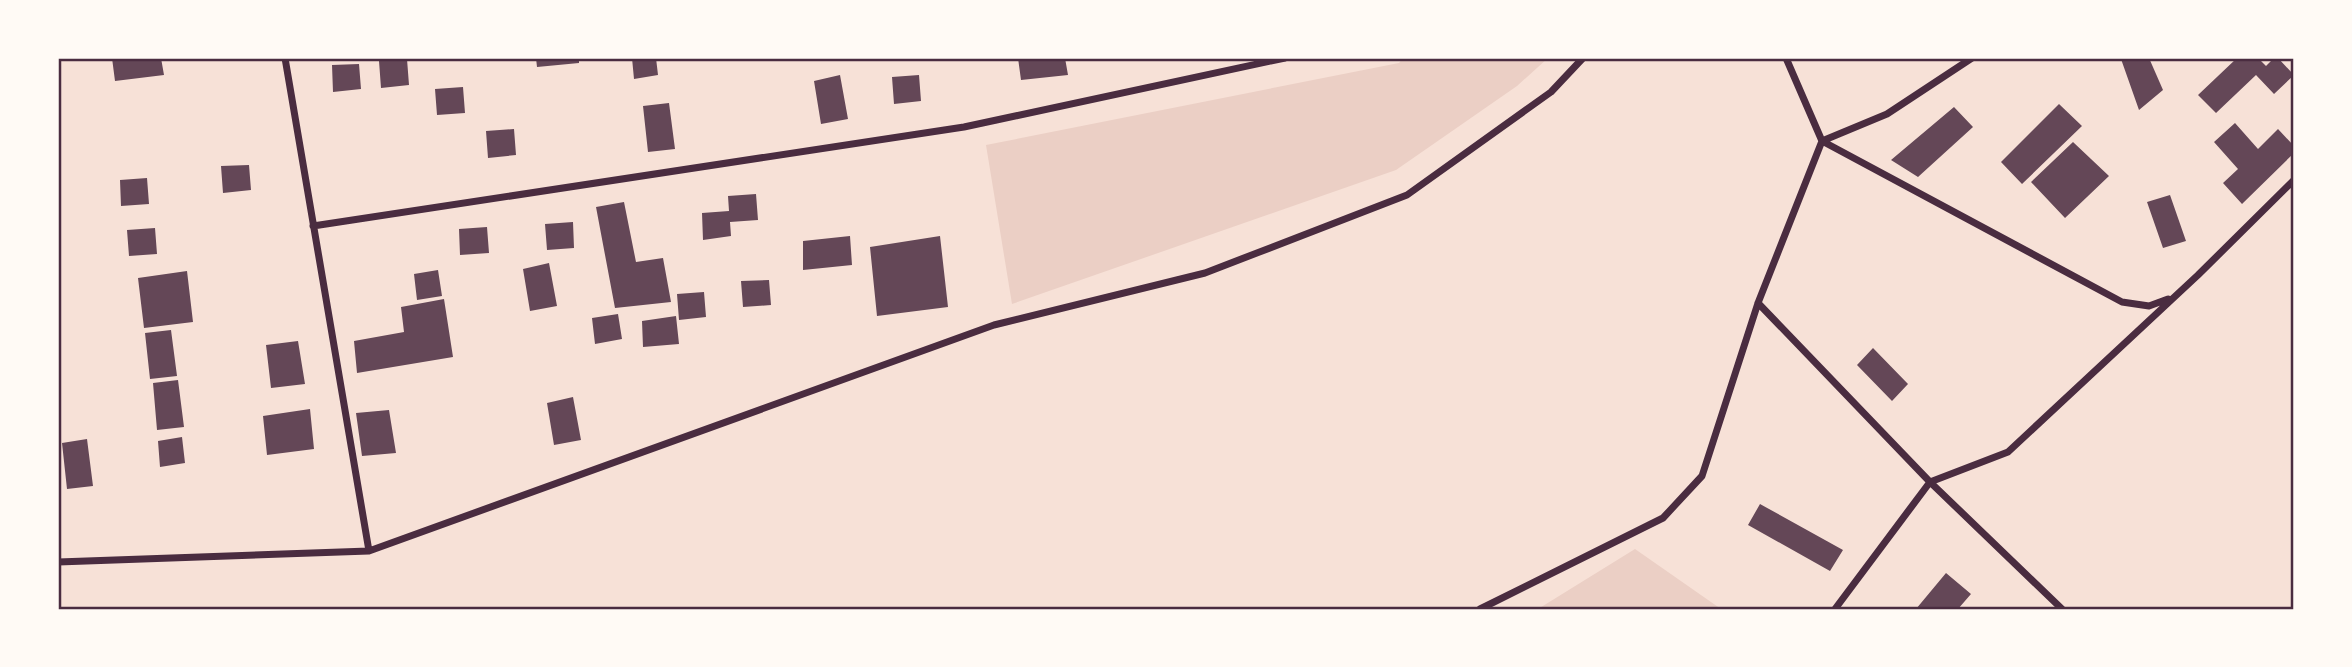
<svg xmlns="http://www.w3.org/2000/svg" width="2352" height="667" font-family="'Fira Sans Condensed',sans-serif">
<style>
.green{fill:#ebcfc5}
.building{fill:#644757}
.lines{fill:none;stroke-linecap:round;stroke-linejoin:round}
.minor{stroke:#4a2c40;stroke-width:7}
.neatline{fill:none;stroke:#4a2c40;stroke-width:2.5}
</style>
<rect width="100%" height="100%" fill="#f7e1d7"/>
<path class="green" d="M 1403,58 L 1548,58 L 1517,86 L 1396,170 L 1012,304 L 986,145 L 1399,63 Z
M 1635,549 L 1721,609 L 1538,609 Z"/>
<path class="building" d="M 112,58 L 161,58 L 164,75 L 115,81 Z
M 536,58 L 579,58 L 579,63 L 537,67 Z
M 632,58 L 656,58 L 658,75 L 634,79 Z
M 1018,58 L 1065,58 L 1068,75 L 1021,80 Z
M 2123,58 L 2149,58 L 2163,90 L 2139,110 L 2121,59 Z
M 2237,58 L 2258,58 L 2266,66 L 2274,58 L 2278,58 L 2294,75 L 2274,94 L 2256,75 L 2216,113 L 2198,95 Z
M 407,59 L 409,85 L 381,88 L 379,61 Z
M 359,64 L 361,89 L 333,92 L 332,65 Z
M 840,75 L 848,119 L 821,124 L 814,81 Z
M 919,75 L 921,101 L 894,104 L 892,77 Z
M 463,87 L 465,113 L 437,115 L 435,89 Z
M 669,103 L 675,149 L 648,152 L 643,106 Z
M 2059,104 L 2082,126 L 2022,184 L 2001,162 Z
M 1954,107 L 1973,127 L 1918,177 L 1891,160 Z
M 2235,123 L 2258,149 L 2278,129 L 2294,146 L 2294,153 L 2242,204 L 2223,183 L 2238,169 L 2214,142 Z
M 514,129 L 516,155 L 488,158 L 486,131 Z
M 2073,142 L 2109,176 L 2065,218 L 2031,182 Z
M 249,165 L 251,190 L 223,193 L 221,166 Z
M 147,178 L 149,204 L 121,206 L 120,180 Z
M 756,194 L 758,220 L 730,222 L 731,236 L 703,240 L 702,213 L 729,211 L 728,196 Z
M 2170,195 L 2186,241 L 2163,248 L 2147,202 Z
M 624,202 L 636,262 L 663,258 L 671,302 L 615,308 L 596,207 Z
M 573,222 L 574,248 L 547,250 L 545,224 Z
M 487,227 L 489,253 L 460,255 L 459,229 Z
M 155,228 L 157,254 L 129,256 L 127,230 Z
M 850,236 L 852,265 L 803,270 L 803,241 Z
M 940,236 L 948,307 L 877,316 L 870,247 Z
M 549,263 L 557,306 L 530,311 L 523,269 Z
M 438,270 L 442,296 L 417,300 L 414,274 Z
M 187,271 L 193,322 L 144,328 L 138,278 Z
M 769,280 L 771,305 L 743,307 L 741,281 Z
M 704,292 L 706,317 L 679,320 L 677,294 Z
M 444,299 L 453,357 L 357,373 L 354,341 L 404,332 L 401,307 Z
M 618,314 L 622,339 L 595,344 L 592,318 Z
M 676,316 L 679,344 L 643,347 L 642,321 Z
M 171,330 L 177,376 L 150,379 L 145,333 Z
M 298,341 L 305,384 L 271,388 L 266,345 Z
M 1873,348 L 1908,384 L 1892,401 L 1857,365 Z
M 178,380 L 184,427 L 157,430 L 153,383 Z
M 573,397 L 581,440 L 554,445 L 547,403 Z
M 310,409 L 314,449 L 267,455 L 263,416 Z
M 389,410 L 396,453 L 362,456 L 356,413 Z
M 182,437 L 185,463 L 160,467 L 158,441 Z
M 87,439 L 93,486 L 67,489 L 62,443 Z
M 1760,504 L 1843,550 L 1830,571 L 1748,525 Z
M 1946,573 L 1971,594 L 1958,609 L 1916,609 Z"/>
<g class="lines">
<path class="minor" d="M 285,58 L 369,551
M 1822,141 L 2122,302 L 2149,306 L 2168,299
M 1822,141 L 1887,114 L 1972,58
M 313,226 L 964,127 L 1285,58
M 1758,303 L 1930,482 L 2062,609
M 58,562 L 369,551 L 994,325 L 1205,273 L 1407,195 L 1551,92 L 1583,58
M 1480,609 L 1663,518 L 1702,476 L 1758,303 L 1822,141 L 1786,58
M 1835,609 L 1930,482 L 2008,452 L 2198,275 L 2294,180"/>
</g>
<rect width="2352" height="667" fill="none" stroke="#fffaf5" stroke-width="119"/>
<rect x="60" y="60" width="2232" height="548" class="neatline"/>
</svg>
